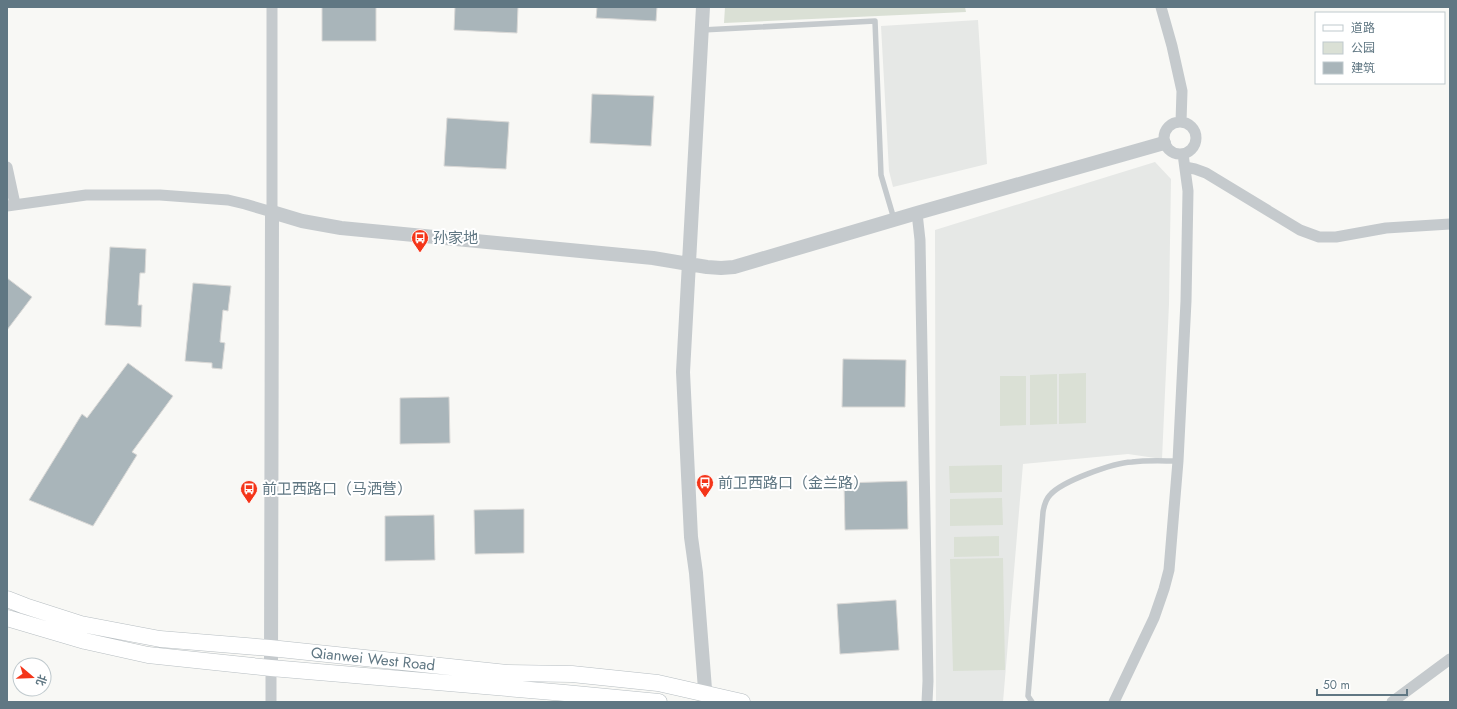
<svg xmlns="http://www.w3.org/2000/svg" width="1457" height="709" font-family="Jost,'Noto Sans SC',sans-serif">
<style>
.built{fill:#e6e8e6}
.green{fill:#dae0d5}
.building{fill:#a9b5ba;stroke:#dad9d7}
.lines{fill:none;stroke-linecap:round;stroke-linejoin:round}
.secondary-casing{stroke:#b7bec2;stroke-width:17}
.service{stroke:#c5cacd;stroke-width:5.5}
.minor{stroke:#c5cacd;stroke-width:11}
.tertiary{stroke:#c5cacd;stroke-width:14}
.secondary{stroke:#fff;stroke-width:16}
.labels{text-anchor:middle;dominant-baseline:central;stroke-width:4;stroke-linejoin:round;paint-order:stroke}
.poi-label{font-size:15px;fill:#607783;stroke:#fff;text-anchor:start}
.street-label{font-size:15px;fill:#607783;stroke:#fff}
</style>
<rect width="100%" height="100%" fill="#f8f8f5"/>
<path class="built" d="M 978,20 L 987,164 L 893,187 L 889,171 L 881,26 Z
M 1155,162 L 1171,179 L 1169,304 L 1162,459 L 1128,454 L 1023,464 L 1003,702 L 950,702 L 936,701 L 935,230 Z"/>
<path class="green" d="M 725,7 L 965,7 L 966,12 L 724,23 Z
M 1086,373 L 1086,423 L 1059,424 L 1059,374 Z
M 1057,374 L 1057,424 L 1030,425 L 1030,375 Z
M 1000,376 L 1026,376 L 1026,425 L 1000,426 Z
M 1002,465 L 1002,492 L 950,493 L 949,466 Z
M 1002,498 L 1003,525 L 950,526 L 950,499 Z
M 999,536 L 999,556 L 954,557 L 954,537 Z
M 1003,558 L 1005,670 L 953,671 L 950,559 Z"/>
<path class="building" d="M 322,7 L 376,7 L 376,41 L 322,41 Z
M 455,7 L 518,7 L 517,33 L 454,30 Z
M 597,7 L 657,7 L 656,21 L 596,18 Z
M 592,94 L 654,96 L 651,146 L 590,143 Z
M 447,118 L 509,122 L 506,169 L 444,166 Z
M 110,247 L 146,249 L 145,273 L 140,273 L 138,305 L 142,305 L 141,327 L 105,325 Z
M 7,278 L 32,297 L 7,330 Z
M 193,283 L 231,286 L 228,311 L 223,310 L 220,342 L 225,343 L 222,369 L 212,368 L 212,363 L 185,361 Z
M 843,359 L 906,360 L 905,407 L 842,407 Z
M 128,363 L 173,396 L 132,452 L 137,455 L 93,526 L 29,500 L 82,414 L 87,418 Z
M 449,397 L 450,443 L 400,444 L 400,398 Z
M 907,481 L 908,529 L 845,530 L 844,483 Z
M 524,509 L 524,553 L 475,554 L 474,510 Z
M 434,515 L 435,560 L 385,561 L 385,516 Z
M 896,600 L 899,650 L 840,654 L 837,604 Z"/>
<g class="lines">
<defs>
<path id="secondary" d="M 7,599 L 25,606 L 81,624 L 160,639 L 270,648 L 507,673 L 572,674 L 658,683 L 742,702
M 7,618 L 85,641 L 148,655 L 271,668 L 565,693 L 659,702"/>
</defs>
<use href="#secondary" class="secondary-casing"/>
<path class="service" d="M 702,30 L 875,21 L 881,175 L 894,219
M 1032,702 L 1028,696 L 1043,512 C 1044,506 1046,499 1050,495 C 1062,481 1113,463 1132,462 C 1147,460 1163,461 1178,461"/>
<path class="minor" d="M 1161,7 L 1172,46 L 1182,91 L 1181,122
M1164 138a16 16 0 1 1 32 0a16 16 0 1 1-32 0Z
M 7,167 L 15,204
M 1185,167 L 1195,169 L 1206,173 L 1300,230 L 1319,237 L 1336,237 L 1386,228 L 1450,224
M 7,206 L 86,195 L 160,195 L 228,200 L 245,204 L 272,212 L 272,7
M 917,213 L 920,240 L 928,681 L 927,702
M 271,702 L 271,668
M 1114,702 L 1154,618 L 1164,589 L 1169,570 L 1178,461 L 1186,301 L 1188,191 L 1183,154
M 1392,702 L 1450,659"/>
<path class="tertiary" d="M 703,7 L 683,372 L 691,537 L 696,573 L 706,702
M 271,668 L 272,212 L 302,221 L 341,228 L 653,258 L 707,267 L 721,268 L 734,267 L 917,213 L 1164,143"/>
<use href="#secondary" class="secondary"/>
</g>
<defs>
<symbol id="bus-pin" viewBox="-11 -11 22 30"><path d="M0 17L-7.5 6A9.5 9.5 0 1 1 7.5 6Z" fill="#f43519" stroke="#fff"/><path d="M-5-6H5V4H4V6H2V4H-2V6H-4V4H-5ZM-3.5-4V0h7V-4ZM-3.5 1.2v1.5H-2V1.2ZM2 1.2v1.5H3.5V1.2Z" fill="#fff"/></symbol>
</defs>
<g fill-rule="evenodd">
<use href="#bus-pin" x="410" y="228" width="20" height="27"/>
<use href="#bus-pin" x="695" y="473" width="20" height="27"/>
<use href="#bus-pin" x="239" y="479" width="20" height="27"/>
</g>
<g class="labels">
<g class="poi-label">
<text x="433" y="238">孙家地</text>
<text x="718" y="483">前卫西路口（金兰路）</text>
<text x="262" y="489">前卫西路口（马洒营）</text>
</g>
<g class="street-label">
<text transform="translate(373 659) rotate(6)">Qianwei West Road</text>
</g>
</g>
<rect width="1457" height="709" fill="none" stroke="#607783" stroke-width="16"/>
<rect x="1315" y="12" width="130" height="72" fill="#ffffff" stroke="#bfc9cd"/>
<rect x="1323" y="25" width="20" height="6" fill="#ffffff" stroke="#bfc9cd"/>
<text x="1351" y="32" font-size="12" fill="#607783">道路</text>
<rect x="1323" y="42" width="20" height="12" fill="#dae0d5" stroke="#bfc9cd"/>
<text x="1351" y="52" font-size="12" fill="#607783">公园</text>
<rect x="1323" y="62" width="20" height="12" fill="#a9b5ba" stroke="#bfc9cd"/>
<text x="1351" y="72" font-size="12" fill="#607783">建筑</text>
<g transform="translate(32 677) rotate(109)"><circle r="19" fill="#ffffff" stroke="#bfc9cd"/>
<path d="M0-3L7 15L0 10L-7 15Z" fill="#f43519"/>
<text y="-6" font-size="11" font-weight="bold" text-anchor="middle" fill="#607783">北</text>
</g>
<path d="M1317 689v6h90v-6" fill="none" stroke="#607783" stroke-width="2"/>
<text x="1323" y="689" font-size="12" fill="#607783" stroke="#ffffff" stroke-width="3" paint-order="stroke">50 m</text>
</svg>
